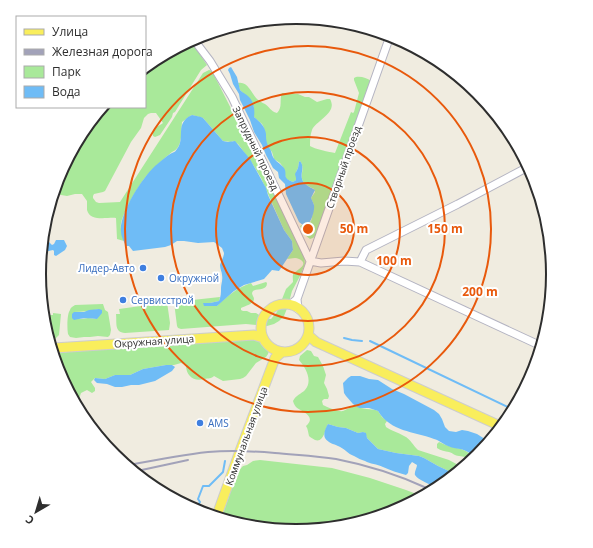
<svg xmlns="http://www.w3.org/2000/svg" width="593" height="548" font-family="'Open Sans',sans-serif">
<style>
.green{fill:#a9e99a;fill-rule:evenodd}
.water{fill:#6fbcf6}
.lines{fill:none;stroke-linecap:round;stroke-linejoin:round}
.stream{stroke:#6fbcf6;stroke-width:2}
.minor-casing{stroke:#b4b4c2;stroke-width:9}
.major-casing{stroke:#cdcdcd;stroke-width:11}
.minor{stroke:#fff;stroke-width:7}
.major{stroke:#f9ee5c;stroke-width:9}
.rail{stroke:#a2a2b9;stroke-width:2}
.ring{fill:none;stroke:#e8590c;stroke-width:2}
.shop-dot{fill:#3f7fe0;stroke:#fff;stroke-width:1.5}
.labels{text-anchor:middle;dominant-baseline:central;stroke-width:4;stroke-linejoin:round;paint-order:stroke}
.street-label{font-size:10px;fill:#2e2e2e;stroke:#fff}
.shop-label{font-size:10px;fill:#366cbe;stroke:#fff;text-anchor:start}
.rim{fill:none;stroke:#2e2e2e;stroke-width:2}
.centre{fill:#e8590c;stroke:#fff;stroke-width:2}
.ring-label{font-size:12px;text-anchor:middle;font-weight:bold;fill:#e8590c;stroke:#fff;stroke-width:4;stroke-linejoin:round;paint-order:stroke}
</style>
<rect width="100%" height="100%" fill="#f0ece0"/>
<path class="green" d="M 191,41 L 207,65 L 201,70 L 175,112 L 173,113 L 172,117 L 160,135 L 155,137 L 153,136 C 152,127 158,127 163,123 L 156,113 L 151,113 L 148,114 L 144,118 L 141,128 L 131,142 L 105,191 L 103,192 L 94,194 L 93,196 L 93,198 L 96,202 L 99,203 L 120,202 L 203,73 L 209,70 L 212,71 L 304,253 L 305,264 L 300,276 L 292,291 L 288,306 L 284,316 L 279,321 L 274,324 L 267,326 L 246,324 L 181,329 L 178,328 L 177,326 L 174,302 L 220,297 L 219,301 L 210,303 L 203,304 L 217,306 C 227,296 237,288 251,283 L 253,286 L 266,282 L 267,283 C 267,291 258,288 253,291 L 252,293 C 252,295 254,297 254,299 C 254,304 245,306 241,308 L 241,310 L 243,311 L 247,311 L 251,313 L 256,313 L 264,318 L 271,319 L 277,312 L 286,289 L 293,282 C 293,279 292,275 294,273 C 297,270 310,264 299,259 C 295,257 291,259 287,259 L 293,250 L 292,241 L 284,230 L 261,178 L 252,163 L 238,144 L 233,141 L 231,142 L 223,141 L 203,118 L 192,115 L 190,116 L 182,122 C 181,132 183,148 172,152 C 165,158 157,164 151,171 C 141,180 124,210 121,223 C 120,229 122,235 124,241 L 117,239 L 116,218 C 107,217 90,222 87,210 C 87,208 87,204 87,201 L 82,194 L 75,194 L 67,196 L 55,194 L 59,175 L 105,107 L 145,107 L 145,72 Z
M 356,77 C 361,76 367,78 371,81 L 316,235 L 313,238 L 310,239 L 305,235 L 300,226 L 302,225 L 304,226 L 311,221 L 312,217 L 314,205 L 311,198 L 315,192 L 314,189 C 292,180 308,172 300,161 L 299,162 L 298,168 L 296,172 L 296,180 L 293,182 L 286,179 L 283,167 L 280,163 L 274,159 L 272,152 L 268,147 L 266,142 L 264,128 L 262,124 L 254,117 L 254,107 L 244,94 L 240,90 L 238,83 C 248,81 251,93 257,99 C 259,101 261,102 265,104 C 270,107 270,111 277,113 C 283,107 279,100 282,93 L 298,94 L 305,97 L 309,97 L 317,102 L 327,99 L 330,99 C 338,113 317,120 312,130 C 310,135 310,141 310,146 C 314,149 330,152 335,153 L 351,112 L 353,113 L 354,112 L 359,93 L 354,80 L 354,78 Z
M 167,302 L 170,323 L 169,330 L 125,333 C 114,332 117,323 116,314 L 120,314 L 119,309 L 141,306 L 142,304 Z
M 103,304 L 105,310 L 108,312 L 111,330 L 110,335 L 108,337 L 98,336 L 90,337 L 84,337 L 76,338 L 70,337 L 68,334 C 67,328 67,314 70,310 C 71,307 72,307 75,305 ZM 99,309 L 97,319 L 88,318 L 82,319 L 76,319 L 74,312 C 82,312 91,311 99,309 Z
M 53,313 L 61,314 L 59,335 L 55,339 L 53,340 L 48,315 L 53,315 Z
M 251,338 L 262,341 L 265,343 L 269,347 L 269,351 L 268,354 L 266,357 L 256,363 L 246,376 L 243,378 L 240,379 L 223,381 L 214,376 C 211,379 209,378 204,379 C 194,382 186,376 186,365 L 181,363 L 174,365 L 166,365 L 143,369 L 130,375 L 115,375 L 105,379 L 95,378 L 91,382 L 95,388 L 95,391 L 92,393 L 87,390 L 81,393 L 79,399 L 79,402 L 59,372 L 55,353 Z
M 307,350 L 311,351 L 314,356 L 318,357 L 323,366 L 326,375 L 324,383 L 327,389 L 329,396 L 328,399 L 324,399 L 322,401 L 323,405 C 327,407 338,412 343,411 C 347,409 351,407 356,406 C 362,410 371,408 378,411 L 382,417 L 387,421 L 385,424 L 386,427 C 391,431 398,432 404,436 C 411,439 413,446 418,450 L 449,460 L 462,467 L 453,473 L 438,466 L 424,458 L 419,456 L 396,453 L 378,449 L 367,438 L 365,433 L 363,432 L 358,433 L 346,428 L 338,427 L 328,424 C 325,429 324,443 315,440 C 313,439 310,437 309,436 C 308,432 308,429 306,426 C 317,416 302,412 296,407 C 294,404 294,404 293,401 C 296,395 301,394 305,390 C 313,381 306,368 299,360 L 300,356 Z
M 439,442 C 447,446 453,447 461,449 C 467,451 471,455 476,457 L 470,461 C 466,456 464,457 459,456 C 455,456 453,453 449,452 C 445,451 441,451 437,448 L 437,444 Z
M 260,460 L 332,468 L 370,478 L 406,490 L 419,495 L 395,512 L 296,531 L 222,516 L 238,471 L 243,466 L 247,465 L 253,461 Z"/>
<path class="water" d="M 231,67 L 237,77 L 240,90 C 243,93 246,94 249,97 C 254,102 255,110 254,117 C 260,122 265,126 266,134 C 266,137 266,140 267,143 C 268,147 270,148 271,151 C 272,154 272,155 273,157 C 275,161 281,164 284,168 C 288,174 281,178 293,182 L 296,180 L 296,178 L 295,174 L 298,168 L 299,162 L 300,161 C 306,168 298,175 304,183 C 307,186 312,188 315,190 L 311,198 C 312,200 313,202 314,205 C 315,211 311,222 307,226 L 304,226 L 299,222 L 286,194 L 285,184 L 279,178 L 278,172 L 273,168 L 266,155 L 262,145 L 254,132 L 250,120 L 240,100 L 239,94 L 233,84 L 230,74 L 228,70 L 229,68 Z
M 192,115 L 201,117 L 203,118 L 223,141 L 228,142 L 235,141 L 250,159 L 266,188 L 268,195 L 284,230 L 292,241 L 293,250 L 279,271 L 272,270 L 264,279 L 244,285 L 234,291 L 217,306 L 204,306 L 203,303 L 210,303 L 219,301 C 221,296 221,293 221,288 C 221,284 223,280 222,275 C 222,272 220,269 220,265 C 221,261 224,257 224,253 L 222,248 L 214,242 L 198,243 L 184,241 L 177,241 L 171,245 L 165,247 L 133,251 L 129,246 L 126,246 C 124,241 121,237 121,231 C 119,214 142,178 155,166 C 160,162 166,156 172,153 C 176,151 174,153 177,149 C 186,138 174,123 192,115 Z
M 56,240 L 64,240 L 67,246 L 65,250 L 56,256 L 54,255 L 54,251 L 53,250 L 44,252 L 46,241 L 49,242 L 52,245 L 54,244 Z
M 99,309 L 102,310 L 102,313 L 97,319 C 90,318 81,318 74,320 L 72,318 L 72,314 L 74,312 L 84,312 L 89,310 Z
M 166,365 L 172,365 L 175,367 L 172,371 L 155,381 L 139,385 L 131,385 L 122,387 L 115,387 L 107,384 L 97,383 L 94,380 L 95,378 L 105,379 L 115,375 L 130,375 L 143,369 Z
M 351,376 L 360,376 L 369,379 L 378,380 L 392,389 L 404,394 L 434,410 L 439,414 L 442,419 L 445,427 L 449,431 L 456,432 L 462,430 L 468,431 L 477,434 L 488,441 L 476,457 C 471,454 466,450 460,449 C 456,448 452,448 448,446 C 443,444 439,440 434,439 C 413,431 391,432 378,411 L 369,408 L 359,408 L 353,404 L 346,396 L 344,393 L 343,383 L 348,378 Z
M 328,424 L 338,427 L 346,428 L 358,433 L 363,432 L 366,433 L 367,438 L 378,449 L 396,453 L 419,456 L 424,458 L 438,466 L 453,473 L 433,486 C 429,484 417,479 415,475 C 414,472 417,468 417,465 L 412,462 L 409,466 L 408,473 L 406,475 C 398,473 390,470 383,467 C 377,464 370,464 365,461 C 361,460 358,458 354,456 C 348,454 344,448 338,446 C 334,444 328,443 325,438 C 323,434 326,427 328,424 Z"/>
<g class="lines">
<path class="stream" d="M 344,338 L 352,340 L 362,341
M 370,341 L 510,408
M 193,508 L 195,504 L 198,505 L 200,502 L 198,499 L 203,486 L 209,486 L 223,472 L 225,461"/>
<defs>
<path id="minor" d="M 194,40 L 210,61 L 232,97 L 310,261
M 310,261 L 321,263 L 344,261 L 360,262 L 539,345
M 360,262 L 366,250 L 458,204 L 528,167
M 290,305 L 297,299
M 298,309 L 297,299 L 390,36"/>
<path id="major" d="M261 328a24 24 0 1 1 48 0a24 24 0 1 1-48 0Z
M 308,335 L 316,342 L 498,425
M 54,348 L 254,335 L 263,338
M 217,515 L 240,451 L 275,358 L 282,352"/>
</defs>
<use href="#minor" class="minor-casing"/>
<use href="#major" class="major-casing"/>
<use href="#minor" class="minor"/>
<use href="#major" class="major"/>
<path class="rail" d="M 129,465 C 155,460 181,455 208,452 C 230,450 252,451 275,453 C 295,455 316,456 336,459 C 367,465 399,475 429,489
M 137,471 L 188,460"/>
</g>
<circle cx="308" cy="229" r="46" fill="#e8590c" fill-opacity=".12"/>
<g class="ring">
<circle cx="308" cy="229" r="46"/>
<circle cx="308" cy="229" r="92"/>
<circle cx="308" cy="229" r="137"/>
<circle cx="308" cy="229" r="183"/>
</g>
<g class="shop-dot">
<circle cx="143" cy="268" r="4"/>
<circle cx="161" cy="278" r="4"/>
<circle cx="123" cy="300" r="4"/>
<circle cx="200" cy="423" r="4"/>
</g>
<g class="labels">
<g class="street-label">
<text transform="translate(256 148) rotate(64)">Запрудный проезд</text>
<text transform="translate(343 167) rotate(-71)">Створный проезд</text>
<text transform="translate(154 341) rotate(-4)">Окружная улица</text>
<text transform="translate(246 436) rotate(-70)">Коммунальная улица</text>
</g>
<g class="shop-label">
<text x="135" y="268" text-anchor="end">Лидер-Авто</text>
<text x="169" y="278">Окружной</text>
<text x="131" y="300">Сервисстрой</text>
<text x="208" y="423">AMS</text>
</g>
</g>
<path d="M0 0H593V548H0ZM46 274a250 250 0 1 1 500 0a250 250 0 1 1-500 0Z" fill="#fff" fill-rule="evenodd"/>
<path class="rim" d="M46 274a250 250 0 1 1 500 0a250 250 0 1 1-500 0Z"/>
<circle cx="308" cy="229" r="6" class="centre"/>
<g class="ring-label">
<text x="354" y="233">50 m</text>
<text x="445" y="233">150 m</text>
<text x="394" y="265">100 m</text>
<text x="480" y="296">200 m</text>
</g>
<rect x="16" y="16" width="130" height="92" fill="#ffffff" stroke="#ababab"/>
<rect x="24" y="29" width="20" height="6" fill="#f9ee5c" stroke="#ababab"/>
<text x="52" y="36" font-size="12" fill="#2e2e2e">Улица</text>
<rect x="24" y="49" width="20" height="6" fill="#a2a2b9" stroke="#ababab"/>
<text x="52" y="56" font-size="12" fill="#2e2e2e">Железная дорога</text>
<rect x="24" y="66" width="20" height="12" fill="#a9e99a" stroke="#ababab"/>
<text x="52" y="76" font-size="12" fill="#2e2e2e">Парк</text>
<rect x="24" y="86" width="20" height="12" fill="#6fbcf6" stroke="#ababab"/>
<text x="52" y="96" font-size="12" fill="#2e2e2e">Вода</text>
<g transform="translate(36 512) rotate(218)" stroke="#ffffff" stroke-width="3" paint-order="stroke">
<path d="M0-3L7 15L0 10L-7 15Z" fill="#2e2e2e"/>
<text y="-6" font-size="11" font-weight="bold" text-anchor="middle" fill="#2e2e2e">С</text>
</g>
</svg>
